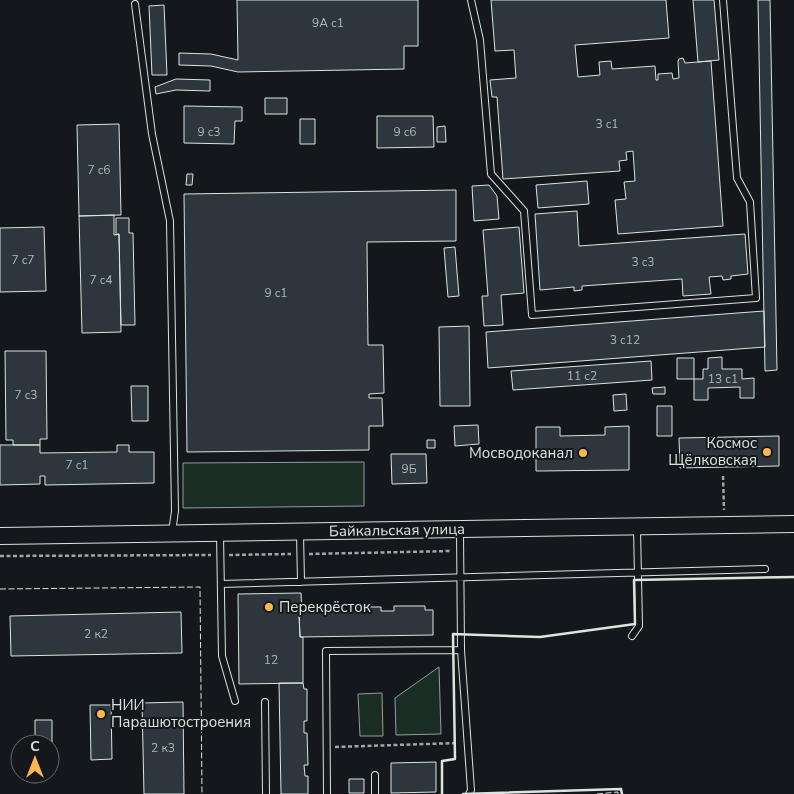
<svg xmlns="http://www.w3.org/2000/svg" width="794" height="794" font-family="'Nunito Sans',sans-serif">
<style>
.green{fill:#1a2d24;stroke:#939e99}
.building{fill:#2c363c;stroke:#d8e6dc}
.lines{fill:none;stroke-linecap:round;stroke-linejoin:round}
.service-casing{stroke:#d8e6dc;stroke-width:8}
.tertiary-casing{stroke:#d8e6dc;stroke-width:18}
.path{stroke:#9da8a2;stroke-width:2.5;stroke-dasharray:4 2.5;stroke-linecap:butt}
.service{stroke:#14181c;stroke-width:6}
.tertiary{stroke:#14181c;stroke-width:16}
.fence{stroke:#d8e6dc;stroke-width:1;stroke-dasharray:6 2.5;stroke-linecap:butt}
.wall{stroke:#d8e6dc;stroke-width:2.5}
.poi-dot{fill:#ffb74d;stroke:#14181c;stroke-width:2}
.labels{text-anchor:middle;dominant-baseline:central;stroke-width:4;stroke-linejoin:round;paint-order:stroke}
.number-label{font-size:12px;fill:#adbab4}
.poi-label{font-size:15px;fill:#d8e6dc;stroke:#14181c;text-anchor:end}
.street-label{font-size:15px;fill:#d8e6dc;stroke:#14181c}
</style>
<rect width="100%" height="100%" fill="#14181c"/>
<path class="green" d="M 364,462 L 364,506 L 183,508 L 183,463 Z
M 439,667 L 441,734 L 396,735 L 395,698 Z
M 382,693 L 383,736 L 360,736 L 358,694 Z"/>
<path class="building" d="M 237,0 L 418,0 L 418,46 L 404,46 L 404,69 L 238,72 L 211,66 L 179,65 L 179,53 L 211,54 L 238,60 Z
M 491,0 L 666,0 L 669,38 L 575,45 L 578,77 L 600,75 L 599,62 L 611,61 L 612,69 L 655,66 L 656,80 L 658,80 L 658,74 L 672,73 L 673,79 L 679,78 L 678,61 L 679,59 L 683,58 L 685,63 L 711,61 L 723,226 L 618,234 L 615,200 L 626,199 L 624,182 L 635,181 L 633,151 L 626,152 L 627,160 L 619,161 L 620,171 L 503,179 L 497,97 L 492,97 L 490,80 L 516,78 L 514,50 L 495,51 Z
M 693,0 L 714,0 L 719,60 L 698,62 Z
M 758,0 L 770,0 L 777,370 L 765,371 Z
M 164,5 L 167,75 L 152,75 L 149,6 Z
M 176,79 L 210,80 L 210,91 L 176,90 L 156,94 L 155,87 Z
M 265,98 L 287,98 L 287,114 L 265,114 Z
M 184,106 L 242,107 L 242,121 L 235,121 L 234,144 L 184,143 Z
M 377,116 L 433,116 L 434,147 L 377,148 Z
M 300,119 L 315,119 L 315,144 L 300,144 Z
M 119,124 L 121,215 L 79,216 L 77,125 Z
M 445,126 L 446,142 L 437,142 L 437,127 Z
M 187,174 L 193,174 L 192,185 L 186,185 Z
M 587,181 L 589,204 L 538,208 L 536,185 Z
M 489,185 L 497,196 L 499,219 L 474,221 L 472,186 Z
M 456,190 L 456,241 L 367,242 L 368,345 L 383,345 L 384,393 L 369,394 L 369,398 L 382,398 L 383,426 L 369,426 L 369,450 L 187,452 L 184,194 Z
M 577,211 L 579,246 L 745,234 L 748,274 L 731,276 L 731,279 L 723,280 L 722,276 L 709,277 L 711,294 L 683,296 L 682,279 L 582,286 L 582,290 L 574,291 L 574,287 L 540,290 L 535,214 Z
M 114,215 L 114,235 L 119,234 L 121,332 L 82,333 L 79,216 Z
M 116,218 L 129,218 L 129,233 L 133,233 L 135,325 L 121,325 L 119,234 L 116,235 Z
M 44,227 L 46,291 L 0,292 L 0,228 Z
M 519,227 L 524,293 L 501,295 L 503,325 L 484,326 L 482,296 L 488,296 L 483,230 Z
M 455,247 L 459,296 L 448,297 L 444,248 Z
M 764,311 L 765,347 L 488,368 L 486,332 Z
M 469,326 L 470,406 L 440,406 L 439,327 Z
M 5,351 L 46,351 L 47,439 L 40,439 L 40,445 L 13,445 L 13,440 L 6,440 Z
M 722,357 L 722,369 L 742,369 L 742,379 L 754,378 L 754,398 L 740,398 L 740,387 L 708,388 L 708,400 L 694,400 L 694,379 L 703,379 L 703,369 L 708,369 L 708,358 Z
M 677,358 L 694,358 L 694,379 L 677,379 Z
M 651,361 L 652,380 L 513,390 L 511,371 Z
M 131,386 L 148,386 L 148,421 L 132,421 Z
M 665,387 L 665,394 L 653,394 L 652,388 Z
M 626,394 L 627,410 L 614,411 L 613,395 Z
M 657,406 L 672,406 L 672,436 L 657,436 Z
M 478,425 L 479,444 L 455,446 L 454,426 Z
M 629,426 L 629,470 L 536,471 L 536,427 L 560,427 L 560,436 L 605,435 L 605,427 Z
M 779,436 L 779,466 L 680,468 L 679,438 Z
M 427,440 L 435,440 L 435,448 L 427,448 Z
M 0,445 L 40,445 L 40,453 L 117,452 L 117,445 L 129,445 L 129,452 L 154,452 L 154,483 L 45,485 L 45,476 L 40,476 L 40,484 L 0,485 Z
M 391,454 L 426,454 L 427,483 L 392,484 Z
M 301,593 L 302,613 L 299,613 L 300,637 L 303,637 L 303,683 L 239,684 L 238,594 Z
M 394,606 L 425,606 L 425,610 L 433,610 L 433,635 L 300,637 L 299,613 L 306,613 L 306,608 L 342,607 L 342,612 L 350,612 L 350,607 L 381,607 L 381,611 L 394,611 Z
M 181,612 L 182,653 L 11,656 L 10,616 Z
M 279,683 L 303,683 L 304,689 L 307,689 L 307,721 L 304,721 L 304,733 L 307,733 L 308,765 L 304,765 L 305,776 L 308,776 L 308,794 L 281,794 Z
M 183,702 L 184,794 L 144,794 L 142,703 Z
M 90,705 L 111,705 L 112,759 L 91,760 Z
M 35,720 L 52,720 L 52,742 L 35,742 Z
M 436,762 L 436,792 L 391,793 L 391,763 Z
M 349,779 L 364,779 L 364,793 L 349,793 Z"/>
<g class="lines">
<defs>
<path id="service" d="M 471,0 L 480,40 L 491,174 L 524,211 L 532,315 L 756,298 L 750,202 L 737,178 L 723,0
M 135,4 L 152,134 L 170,221 L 175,511 L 172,532
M 460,530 L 461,650 L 471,790 L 469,794
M 300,533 L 301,582
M 220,534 L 222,656 L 235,701
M 221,584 L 765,569
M 632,636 L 639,626 L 637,528
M 265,702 L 266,794
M 375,775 L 375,794
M 327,794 L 326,651 L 461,650"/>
<path id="tertiary" d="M 0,536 L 794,524"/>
</defs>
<use href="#service" class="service-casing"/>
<use href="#tertiary" class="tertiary-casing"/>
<path class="path" d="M 723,476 L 724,510
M 309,554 L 451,551
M 229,555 L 291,554
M 0,556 L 211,555
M 335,747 L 457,743"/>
<use href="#service" class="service"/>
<use href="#tertiary" class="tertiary"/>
<path class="fence" d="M 0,589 L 200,587 L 202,794
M 597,794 L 618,792 L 618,794"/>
<path class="wall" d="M 442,794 L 442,761 L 455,759 L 453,634 L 540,637 L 635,624 L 634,580 L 794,577
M 463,794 L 621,789 L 622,794"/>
</g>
<g class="poi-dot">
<circle cx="767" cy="452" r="5"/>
<circle cx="583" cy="453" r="5"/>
<circle cx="269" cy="607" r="5"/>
<circle cx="101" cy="714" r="5"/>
</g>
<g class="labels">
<g class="number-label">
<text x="328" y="23">9А с1</text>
<text x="607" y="124">3 с1</text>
<text x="209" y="132">9 с3</text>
<text x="405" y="132">9 с6</text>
<text x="99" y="170">7 с6</text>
<text x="23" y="260">7 с7</text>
<text x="643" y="262">3 с3</text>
<text x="101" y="280">7 с4</text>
<text x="276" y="293">9 с1</text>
<text x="625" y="340">3 с12</text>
<text x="582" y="376">11 с2</text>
<text x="723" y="379">13 с1</text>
<text x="26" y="395">7 с3</text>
<text x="77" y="465">7 с1</text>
<text x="409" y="469">9Б</text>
<text x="96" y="634">2 к2</text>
<text x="271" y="660">12</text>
<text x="163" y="748">2 к3</text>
</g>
<g class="poi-label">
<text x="757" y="443">Космос<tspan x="757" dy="17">Щёлковская</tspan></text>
<text x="573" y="453">Мосводоканал</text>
<text x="279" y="607" text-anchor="start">Перекрёсток</text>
<text x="111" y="705" text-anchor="start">НИИ<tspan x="111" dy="17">Парашютостроения</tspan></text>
</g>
<g class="street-label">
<text transform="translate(397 530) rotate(-1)">Байкальская улица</text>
</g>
</g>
<g transform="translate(35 759)"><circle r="24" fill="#14181c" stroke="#626a69"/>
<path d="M0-4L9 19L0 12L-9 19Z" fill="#ffb74d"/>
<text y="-8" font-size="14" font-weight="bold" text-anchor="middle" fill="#d8e6dc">С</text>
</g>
</svg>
